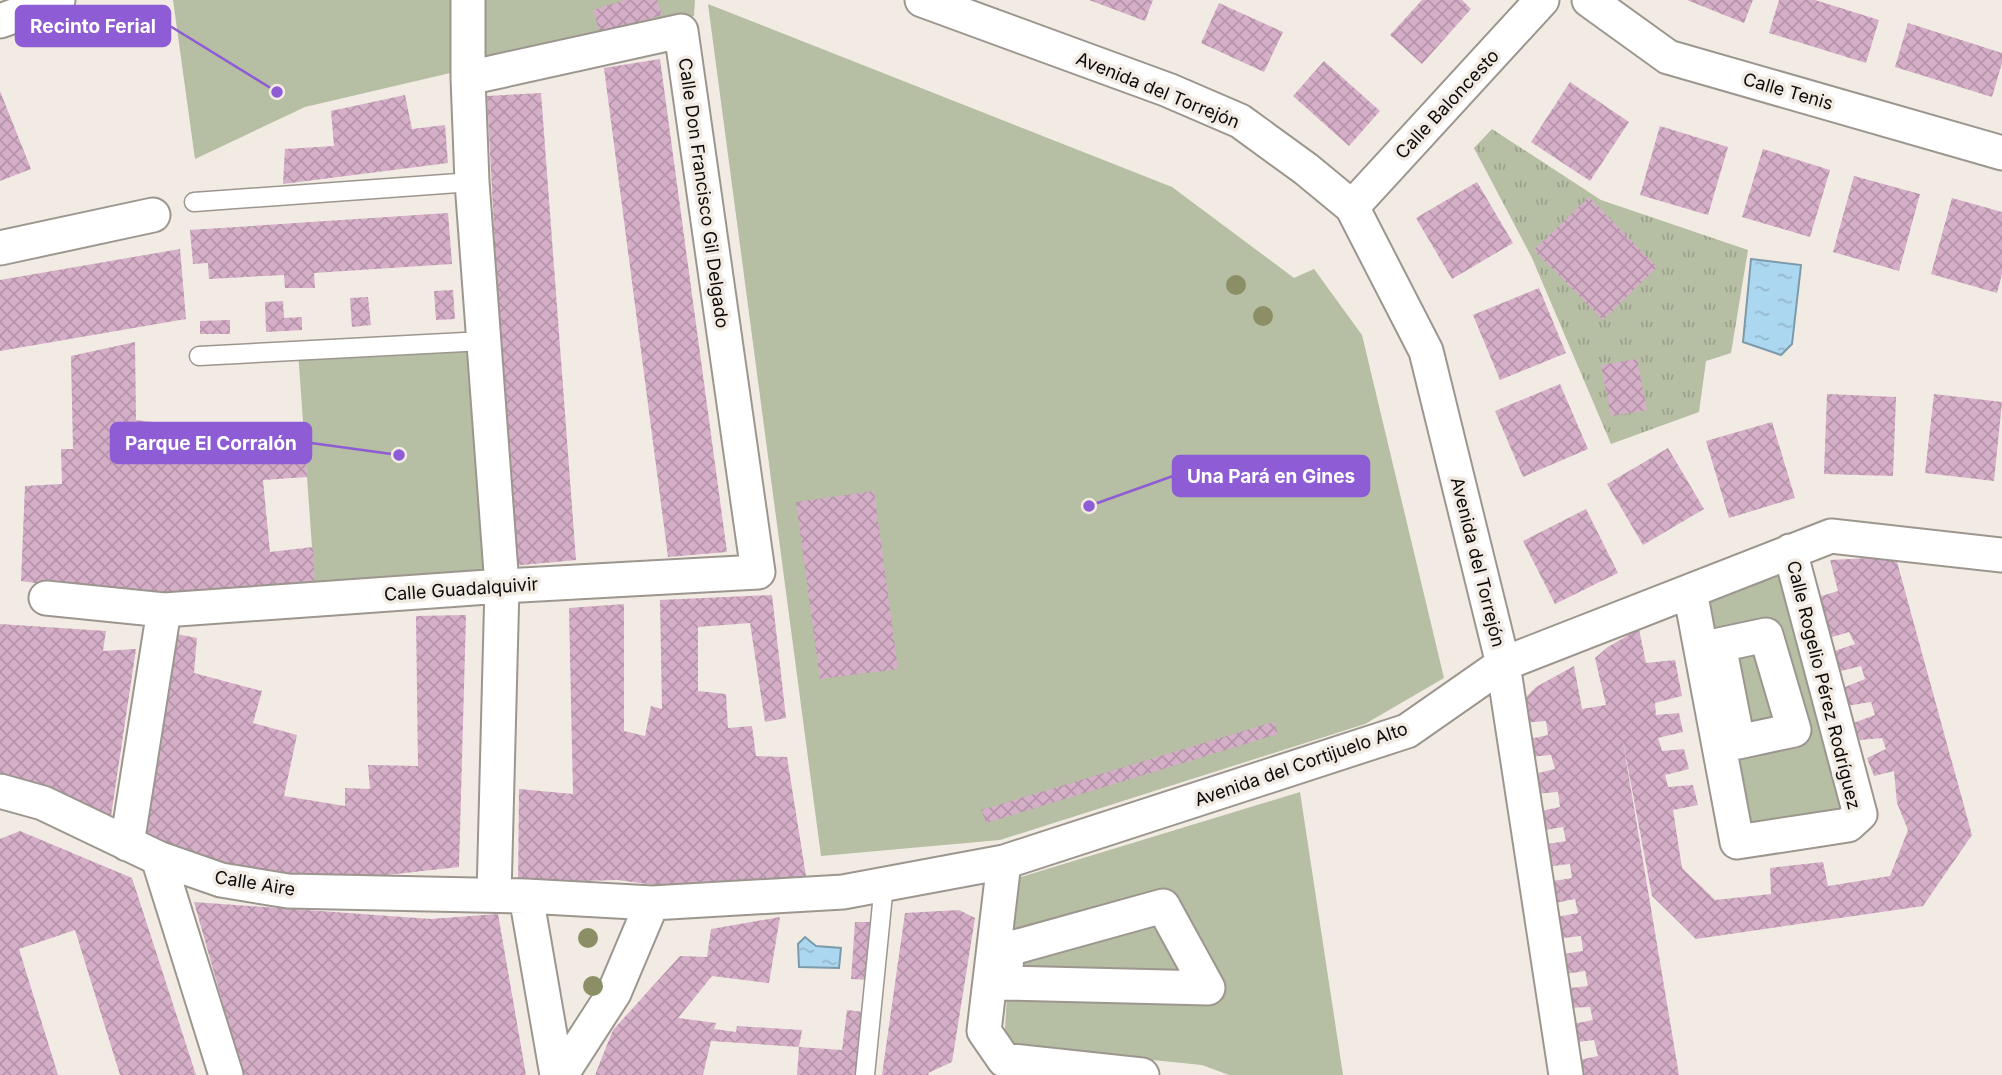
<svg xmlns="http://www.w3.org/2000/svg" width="2002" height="1075" font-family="Inter,sans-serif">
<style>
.grass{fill:url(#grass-tufts)}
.park{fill:#b6bea3}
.water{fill:url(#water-ripples);stroke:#7c9aaa;stroke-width:2}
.building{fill:url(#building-cross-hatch)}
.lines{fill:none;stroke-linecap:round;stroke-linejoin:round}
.lane-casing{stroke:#9c968f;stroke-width:21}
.street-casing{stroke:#9c968f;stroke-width:37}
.lane{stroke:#fff;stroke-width:18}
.street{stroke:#fff;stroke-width:33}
.tree{fill:#8c8f66}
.labels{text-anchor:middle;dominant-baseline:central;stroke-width:7;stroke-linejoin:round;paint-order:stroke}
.street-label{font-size:18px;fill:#0d0b08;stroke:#f2ebe3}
.leader{fill:none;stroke:#8e5cd5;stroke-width:2.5}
.callout-dot{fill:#8e5cd5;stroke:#f2ebe3;stroke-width:2.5}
.callout{fill:#8e5cd5;stroke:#8e5cd5;stroke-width:2.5}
.callout-label{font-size:19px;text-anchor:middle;font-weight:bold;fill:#fff}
</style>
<defs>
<pattern id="grass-tufts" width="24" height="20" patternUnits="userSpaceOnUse" patternTransform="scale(1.75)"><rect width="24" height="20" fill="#b6bea3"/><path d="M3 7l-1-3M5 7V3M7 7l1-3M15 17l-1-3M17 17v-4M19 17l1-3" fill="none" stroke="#9ba28b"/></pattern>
<pattern id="water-ripples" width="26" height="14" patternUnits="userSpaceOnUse" patternTransform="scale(1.75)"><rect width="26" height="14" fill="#acd7f0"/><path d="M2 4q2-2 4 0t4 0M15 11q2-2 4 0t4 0" fill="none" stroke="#93b7cc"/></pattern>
<pattern id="building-cross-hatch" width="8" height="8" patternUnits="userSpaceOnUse" patternTransform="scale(1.75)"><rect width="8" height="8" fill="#d5aec8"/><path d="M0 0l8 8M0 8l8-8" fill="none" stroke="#b694aa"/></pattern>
</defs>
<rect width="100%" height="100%" fill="#f2ebe3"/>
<path class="grass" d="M 1492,129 L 1601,200 L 1748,250 L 1731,353 L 1706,361 L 1699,412 L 1611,444 L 1532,258 L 1474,148 Z"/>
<path class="park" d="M 173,0 L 695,0 L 694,16 L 305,107 L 195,159 Z
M 708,4 L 1172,187 L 1294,278 L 1314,269 L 1362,335 L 1444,678 L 1365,724 L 1000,840 L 821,856 Z
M 484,341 L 502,586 L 315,589 L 298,351 Z
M 1775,558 L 1845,816 L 1744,829 L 1700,587 Z
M 1300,792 L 1343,1075 L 1229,1075 L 1202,1065 L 1004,1045 L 1014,879 Z"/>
<path class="water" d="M 1751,259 L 1801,265 L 1792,344 L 1781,355 L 1743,342 Z
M 805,937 L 816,946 L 841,948 L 839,968 L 799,967 L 798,944 Z"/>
<path class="building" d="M 625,0 L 657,0 L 662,15 L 600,33 L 593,10 Z
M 1089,0 L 1153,0 L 1145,21 Z
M 1422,0 L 1462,0 L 1471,9 L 1422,64 L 1390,35 Z
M 1687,0 L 1753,0 L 1744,23 Z
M 1779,0 L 1815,0 L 1879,20 L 1866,63 L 1769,33 Z
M 1219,3 L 1283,32 L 1264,72 L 1201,43 Z
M 1908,23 L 2002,53 L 2002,63 L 1992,97 L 1895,67 Z
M 660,59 L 727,552 L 668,557 L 604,68 Z
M 1324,61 L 1380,111 L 1349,146 L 1293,96 Z
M 1570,82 L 1629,122 L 1590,181 L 1531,142 Z
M 0,91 L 31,169 L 0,181 Z
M 541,93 L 576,560 L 512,566 L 487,96 Z
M 405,95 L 412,129 L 445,125 L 448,163 L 283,184 L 285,149 L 334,146 L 331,111 Z
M 1660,126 L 1728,147 L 1708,215 L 1640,195 Z
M 1763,149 L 1830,170 L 1810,237 L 1742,217 Z
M 1854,176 L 1920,194 L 1899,271 L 1833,252 Z
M 1477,182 L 1513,243 L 1452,279 L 1416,218 Z
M 1589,197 L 1657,267 L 1603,320 L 1534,250 Z
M 1952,198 L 2002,212 L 2002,274 L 1997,293 L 1931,274 Z
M 448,213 L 452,264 L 314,273 L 315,288 L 285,288 L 284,275 L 209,279 L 208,263 L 193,264 L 190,230 Z
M 180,249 L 186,319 L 0,351 L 0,280 Z
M 1539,288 L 1566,353 L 1500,380 L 1473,315 Z
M 453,290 L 455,319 L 436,320 L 434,291 Z
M 368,297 L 371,325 L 352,327 L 350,298 Z
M 283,301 L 284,318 L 302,317 L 302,330 L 266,332 L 265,302 Z
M 230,320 L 230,334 L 200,334 L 200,321 Z
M 135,342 L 136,420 L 186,426 L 182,457 L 237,460 L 233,440 L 304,433 L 307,477 L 263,480 L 270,552 L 313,547 L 315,589 L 204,600 L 109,593 L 21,581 L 25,486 L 62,484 L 61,449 L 73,449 L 71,356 Z
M 1637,359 L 1647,410 L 1611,416 L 1601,365 Z
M 1560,384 L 1588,449 L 1523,477 L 1495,411 Z
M 1827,394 L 1896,397 L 1893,476 L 1824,474 Z
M 1934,394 L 2002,402 L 1994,481 L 1925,473 Z
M 1772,422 L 1795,498 L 1729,518 L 1706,441 Z
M 1668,448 L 1704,509 L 1643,545 L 1607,484 Z
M 874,491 L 898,669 L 820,679 L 796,502 Z
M 1586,509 L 1618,573 L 1555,604 L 1523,541 Z
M 1891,557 L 1897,562 L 1972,835 L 1923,906 L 1696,939 L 1652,896 L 1622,736 L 1679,1075 L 1576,1075 L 1574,1061 L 1598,1056 L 1594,1040 L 1570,1043 L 1567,1025 L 1593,1020 L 1590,1007 L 1565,1008 L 1562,989 L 1588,986 L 1585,971 L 1560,975 L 1557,955 L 1583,951 L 1581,936 L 1555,939 L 1552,918 L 1578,913 L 1575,899 L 1550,904 L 1547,882 L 1572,878 L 1570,864 L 1544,867 L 1541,845 L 1566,841 L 1563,827 L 1539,831 L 1536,812 L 1560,807 L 1558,792 L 1533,794 L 1530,775 L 1555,769 L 1551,755 L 1528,757 L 1525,740 L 1548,735 L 1546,721 L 1522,723 L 1521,702 L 1536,687 L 1574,666 L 1582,709 L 1606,705 L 1595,658 L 1608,647 L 1639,629 L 1646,663 L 1675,660 L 1682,696 L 1655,703 L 1656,715 L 1679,713 L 1683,732 L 1658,738 L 1662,751 L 1684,749 L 1689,769 L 1665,775 L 1668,787 L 1693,785 L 1698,805 L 1673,810 L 1682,868 L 1715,900 L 1771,894 L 1770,868 L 1823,862 L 1828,886 L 1890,876 L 1908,830 L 1897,803 L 1894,771 L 1874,776 L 1867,758 L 1886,749 L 1882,738 L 1860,740 L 1853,723 L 1875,715 L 1871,702 L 1846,706 L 1840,689 L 1865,679 L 1861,666 L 1837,672 L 1832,652 L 1855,644 L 1849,632 L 1829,638 L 1815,598 L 1838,591 L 1830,560 Z
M 772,595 L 786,718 L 765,722 L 750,623 L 698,627 L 698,691 L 726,694 L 728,728 L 752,726 L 756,756 L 787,757 L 806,876 L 779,887 L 663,886 L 617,880 L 518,883 L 519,789 L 573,794 L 569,608 L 624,604 L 624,731 L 645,736 L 651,706 L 662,709 L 660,600 Z
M 466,615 L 459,867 L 360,878 L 278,875 L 202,864 L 142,843 L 171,633 L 197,638 L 194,673 L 262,691 L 253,723 L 297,735 L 284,796 L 345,806 L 345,788 L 370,789 L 368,765 L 418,766 L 416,616 Z
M 0,624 L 106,631 L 103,651 L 136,649 L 111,816 L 0,780 Z
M 1274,722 L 1278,734 L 986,823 L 981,810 Z
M 20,831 L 132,878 L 196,1075 L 120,1075 L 75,930 L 19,949 L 58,1075 L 0,1075 L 0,839 Z
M 194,902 L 431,919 L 498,914 L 526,1075 L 243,1075 Z
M 959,910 L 975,918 L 952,1062 L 928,1073 L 929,1075 L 882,1075 L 905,913 Z
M 780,917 L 769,983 L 712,976 L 678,1018 L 716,1023 L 714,1029 L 736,1032 L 737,1026 L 802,1030 L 799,1047 L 711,1041 L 703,1075 L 595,1075 L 613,1030 L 680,956 L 707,957 L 711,929 Z
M 855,922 L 873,922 L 869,980 L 851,979 Z
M 847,1010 L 864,1012 L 858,1075 L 797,1075 L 799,1047 L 842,1050 Z"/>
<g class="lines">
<defs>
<path id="lane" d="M 194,202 L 472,182
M 199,356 L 484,341
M 865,1075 L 884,884"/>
<path id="street" d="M 468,0 L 468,78 L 472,182 L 502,586 L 494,895
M 922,0 L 1168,90 L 1240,121 L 1306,169 L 1352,207 L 1426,351 L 1503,664 L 1566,1075
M 1589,0 L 1668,57 L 2002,153
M 0,21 L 58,0
M 1352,207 L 1542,0
M 0,248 L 153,215
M 1690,591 L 1737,842 L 1848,825 L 1860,814 L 1790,551
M 46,598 L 164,610 L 502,586 L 758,572 L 681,31 L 468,78
M 1766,635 L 1794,730 L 1738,742 L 1719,645 Z
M 0,791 L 43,803 L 158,858 L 221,880 L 288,891 L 526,896 L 652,903 L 843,892 L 1004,862 L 1407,731 L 1503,664 L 1831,536 L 2002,555
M 127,844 L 164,610
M 158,858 L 226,1075
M 1004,862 L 984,1031 L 1004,1060 L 1142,1075
M 526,896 L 557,1075
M 1163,906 L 1208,988 L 1004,983 L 1008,949 Z
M 561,1075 L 614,993 L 652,903"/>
</defs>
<use href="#lane" class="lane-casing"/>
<use href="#street" class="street-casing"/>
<use href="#lane" class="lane"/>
<use href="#street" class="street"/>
</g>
<g class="tree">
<circle cx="1236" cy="285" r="10"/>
<circle cx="1263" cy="316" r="10"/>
<circle cx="588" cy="938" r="10"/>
<circle cx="593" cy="986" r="10"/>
</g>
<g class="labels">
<g class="street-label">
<text transform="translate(1158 90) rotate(22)">Avenida del Torrejón</text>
<text transform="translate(1788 91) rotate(16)">Calle Tenis</text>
<text transform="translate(1447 104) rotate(-47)">Calle Baloncesto</text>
<text transform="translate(704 193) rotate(82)">Calle Don Francisco Gil Delgado</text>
<text transform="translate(1478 562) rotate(76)">Avenida del Torrejón</text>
<text transform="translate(461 589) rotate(-4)">Calle Guadalquivir</text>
<text transform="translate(1824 685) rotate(76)">Calle Rogelio Pérez Rodríguez</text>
<text transform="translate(1301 764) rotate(-19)">Avenida del Cortijuelo Alto</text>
<text transform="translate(255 883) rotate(9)">Calle Aire</text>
</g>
</g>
<path class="leader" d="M277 92L170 26M399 455L311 443M1089 506L1173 476"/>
<g class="callout-dot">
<circle cx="277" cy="92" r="7"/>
<circle cx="399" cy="455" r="7"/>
<circle cx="1089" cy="506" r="7"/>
</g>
<g class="callout">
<rect x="16" y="6" width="154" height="40" rx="7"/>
<rect x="111" y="423" width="200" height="40" rx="7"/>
<rect x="1173" y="456" width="196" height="40" rx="7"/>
</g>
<g class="callout-label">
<text x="93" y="33">Recinto Ferial</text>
<text x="211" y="450">Parque El Corralón</text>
<text x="1271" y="483">Una Pará en Gines</text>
</g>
</svg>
